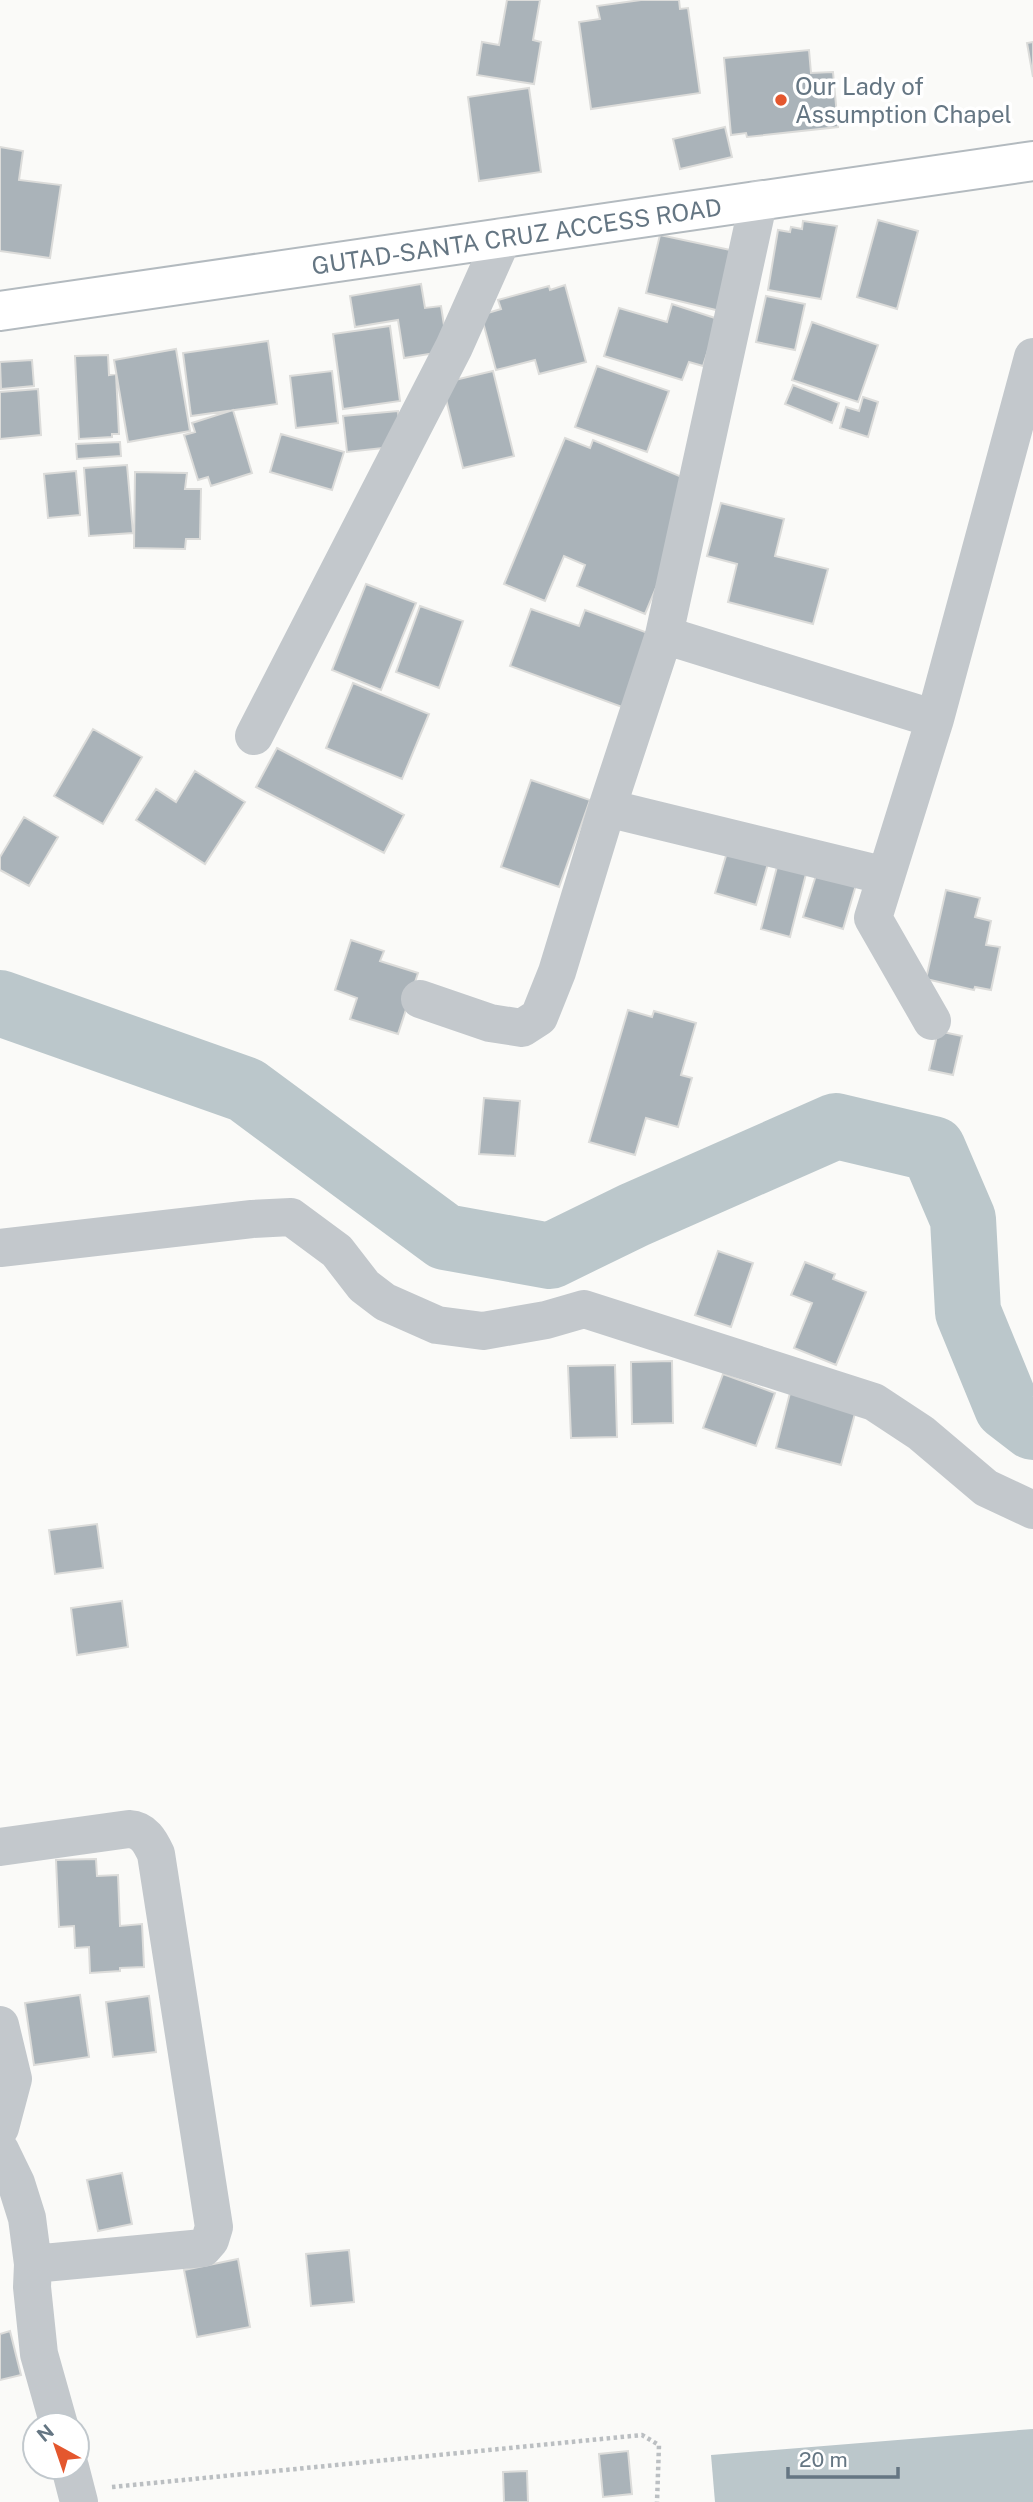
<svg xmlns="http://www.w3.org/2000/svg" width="1033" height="2502" font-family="'Public Sans',sans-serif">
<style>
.water{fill:#bbc7cb}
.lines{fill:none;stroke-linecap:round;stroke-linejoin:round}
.river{stroke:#bbc7cb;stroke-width:66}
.building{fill:#aab3b9;stroke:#dcdcda;stroke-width:2}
.secondary-casing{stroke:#b3babf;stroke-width:42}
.path{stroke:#bbbfc2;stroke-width:4.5;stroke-dasharray:3.5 3.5;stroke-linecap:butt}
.street{stroke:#c3c8cc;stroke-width:38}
.secondary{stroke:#fff;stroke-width:38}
.poi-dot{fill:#e4572e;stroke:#fff;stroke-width:2.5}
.labels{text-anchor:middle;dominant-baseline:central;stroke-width:7;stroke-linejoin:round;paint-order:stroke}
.poi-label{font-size:24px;fill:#657683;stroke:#fff;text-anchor:start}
.street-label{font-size:24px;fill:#657683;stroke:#fff}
</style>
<rect width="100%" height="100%" fill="#fafaf8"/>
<path class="water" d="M 1033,2429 L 1033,2502 L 715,2502 L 711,2455 Z"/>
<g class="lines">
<path class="river" d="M 0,1003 L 246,1090 L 445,1237 L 550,1256 L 634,1215 L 836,1126 L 933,1149 L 963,1219 L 968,1312 L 1007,1407 L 1033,1427"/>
</g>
<path class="building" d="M 507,0 L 540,0 L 533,40 L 541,42 L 534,84 L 477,75 L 482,42 L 499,45 Z
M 641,0 L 679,0 L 680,9 L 688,8 L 700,93 L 591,109 L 579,22 L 600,19 L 597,6 Z
M 1033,42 L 1033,77 L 1027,43 Z
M 809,50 L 811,73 L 833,72 L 838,127 L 747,137 L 746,133 L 731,135 L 724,58 Z
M 529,88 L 541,172 L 479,181 L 468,97 Z
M 725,127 L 732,157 L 680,169 L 673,139 Z
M 0,147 L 23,151 L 19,180 L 61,185 L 50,258 L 0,251 Z
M 878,220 L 918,231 L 897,309 L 857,297 Z
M 803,221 L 837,226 L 821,299 L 768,290 L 778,230 L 790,232 L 791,227 L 802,229 Z
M 660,235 L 735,251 L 720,311 L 646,293 Z
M 421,284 L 425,308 L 441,306 L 448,351 L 404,358 L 398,320 L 355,327 L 350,296 Z
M 565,285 L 586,362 L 539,374 L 535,360 L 496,370 L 481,315 L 501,309 L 498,300 L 549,286 L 550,290 Z
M 766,296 L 805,304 L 795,350 L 756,342 Z
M 672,304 L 718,319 L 703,366 L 689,362 L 682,380 L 604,356 L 619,308 L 667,322 Z
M 812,322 L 878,345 L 858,402 L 792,380 Z
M 390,326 L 400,401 L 343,409 L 333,334 Z
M 268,341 L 277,404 L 191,416 L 183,353 Z
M 176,349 L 190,431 L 128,442 L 114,360 Z
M 108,355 L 109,375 L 116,374 L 119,434 L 112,434 L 112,437 L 79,439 L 75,356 Z
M 32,360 L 34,386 L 1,389 L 0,362 Z
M 597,366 L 669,391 L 647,452 L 575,427 Z
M 332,371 L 338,423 L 296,428 L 290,376 Z
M 493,371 L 514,456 L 463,468 L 442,383 Z
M 793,385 L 839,403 L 832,423 L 785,404 Z
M 38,389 L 41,435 L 0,439 L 0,392 Z
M 863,397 L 878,402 L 868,437 L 840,428 L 846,407 L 859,411 Z
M 233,410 L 252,473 L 211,486 L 208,477 L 198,480 L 184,435 L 195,432 L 192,423 Z
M 398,411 L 401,446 L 347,452 L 343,416 Z
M 281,434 L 344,452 L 332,490 L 270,472 Z
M 565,438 L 590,448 L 593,440 L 694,482 L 688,512 L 645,614 L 577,586 L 585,565 L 564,556 L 545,601 L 504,584 Z
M 120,442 L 121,456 L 77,459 L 76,444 Z
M 127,465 L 133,533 L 89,536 L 84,468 Z
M 76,471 L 80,515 L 48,518 L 44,474 Z
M 135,472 L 187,473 L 185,489 L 201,489 L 200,539 L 186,539 L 185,549 L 134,548 Z
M 721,503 L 784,519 L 775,556 L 828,569 L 813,624 L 728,602 L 737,564 L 707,556 Z
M 366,584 L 416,603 L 381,690 L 332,670 Z
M 420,606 L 463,621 L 439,688 L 396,672 Z
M 531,609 L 579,626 L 585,610 L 648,633 L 622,707 L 510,666 Z
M 353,683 L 429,714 L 402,779 L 326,748 Z
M 93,729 L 142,757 L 103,824 L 54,796 Z
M 277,748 L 404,815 L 384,853 L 256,787 Z
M 195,771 L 245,802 L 205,864 L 136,820 L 156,789 L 176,802 Z
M 531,780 L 590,800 L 559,887 L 501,867 Z
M 24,817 L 58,837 L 29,886 L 0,870 L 0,857 Z
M 728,849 L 769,860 L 756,905 L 715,893 Z
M 779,859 L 808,866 L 790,937 L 761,929 Z
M 817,872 L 856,885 L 843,929 L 803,917 Z
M 946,890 L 980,898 L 975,917 L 991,921 L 986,945 L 1000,947 L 991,990 L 975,987 L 974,990 L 926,979 Z
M 351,940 L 384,951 L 380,961 L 418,973 L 398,1034 L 350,1019 L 357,998 L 335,990 Z
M 628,1010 L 652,1017 L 654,1011 L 696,1023 L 681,1075 L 692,1078 L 678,1127 L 646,1118 L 635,1155 L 589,1142 Z
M 938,1031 L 962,1036 L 953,1075 L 929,1070 Z
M 484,1098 L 520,1101 L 515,1156 L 479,1154 Z
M 718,1251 L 753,1263 L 731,1327 L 695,1315 Z
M 805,1262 L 835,1274 L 833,1279 L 866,1292 L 836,1365 L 794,1348 L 812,1303 L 791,1295 Z
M 672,1361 L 673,1423 L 632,1424 L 631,1362 Z
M 615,1365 L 617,1437 L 571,1438 L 568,1366 Z
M 723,1374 L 775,1393 L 756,1446 L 703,1428 Z
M 791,1389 L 857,1406 L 841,1465 L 776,1448 Z
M 97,1524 L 103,1568 L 55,1574 L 49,1530 Z
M 122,1601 L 128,1647 L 77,1655 L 71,1608 Z
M 96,1859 L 97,1876 L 118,1875 L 120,1926 L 142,1924 L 144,1967 L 120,1968 L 120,1971 L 90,1973 L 89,1947 L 75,1948 L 74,1926 L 59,1927 L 56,1860 Z
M 80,1995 L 89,2057 L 34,2065 L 25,2003 Z
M 149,1996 L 156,2052 L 113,2057 L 106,2002 Z
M 122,2173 L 132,2224 L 98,2231 L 87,2180 Z
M 349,2250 L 354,2302 L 311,2306 L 306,2254 Z
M 238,2259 L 250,2327 L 197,2337 L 184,2270 Z
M 10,2331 L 21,2375 L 0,2380 L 0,2334 Z
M 628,2451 L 632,2494 L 603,2497 L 599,2454 Z
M 527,2471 L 528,2502 L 504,2502 L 503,2472 Z"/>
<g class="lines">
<defs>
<g id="secondary">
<path id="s1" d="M 0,311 L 1033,161"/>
</g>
</defs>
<use href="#secondary" class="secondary-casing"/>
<path class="path" d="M 112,2487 L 642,2435 L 659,2445 L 657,2502"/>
<path class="street" d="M 664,635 L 935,719 L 1033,357
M 254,736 L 454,347 L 503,237
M 607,808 L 886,876
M 420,999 L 490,1023 L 522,1028 L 539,1017 L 557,972 L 607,808 L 664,635 L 759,199
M 932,1021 L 873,918 L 935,719
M 0,1248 L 252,1219 L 291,1217 L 337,1251 L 364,1286 L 385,1302 L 437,1325 L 483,1331 L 546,1320 L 584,1309 L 874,1402 L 921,1433 L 986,1488 L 1033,1510
M 0,1847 L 129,1829 C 144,1830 150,1841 156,1854 L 214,2227 L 210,2240 L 203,2248 L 33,2264
M 0,2025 L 13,2079 L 0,2128
M 0,2150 L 16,2183 L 27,2218 L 33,2264 L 32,2287 L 39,2354 L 59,2425
M 70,2467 L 79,2502"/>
<use href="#secondary" class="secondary"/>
</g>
<circle class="poi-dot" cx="781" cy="100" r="7"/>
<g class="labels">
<g class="poi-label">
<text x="795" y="86">Our Lady of<tspan x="795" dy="28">Assumption Chapel</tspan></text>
</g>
<g class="street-label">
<text stroke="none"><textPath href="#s1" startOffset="522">GUTAD-SANTA CRUZ ACCESS ROAD</textPath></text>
</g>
</g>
<g transform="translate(56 2446) rotate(320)"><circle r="33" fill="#ffffff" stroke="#c1c8cd" stroke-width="2"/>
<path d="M0-5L12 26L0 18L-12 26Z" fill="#e4572e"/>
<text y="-10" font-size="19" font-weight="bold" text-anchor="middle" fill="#657683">N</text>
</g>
<path d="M788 2467v10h110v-10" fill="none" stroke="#657683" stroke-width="3.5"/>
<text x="799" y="2467" font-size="21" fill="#657683" stroke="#ffffff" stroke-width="5" paint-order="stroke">20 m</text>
</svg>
